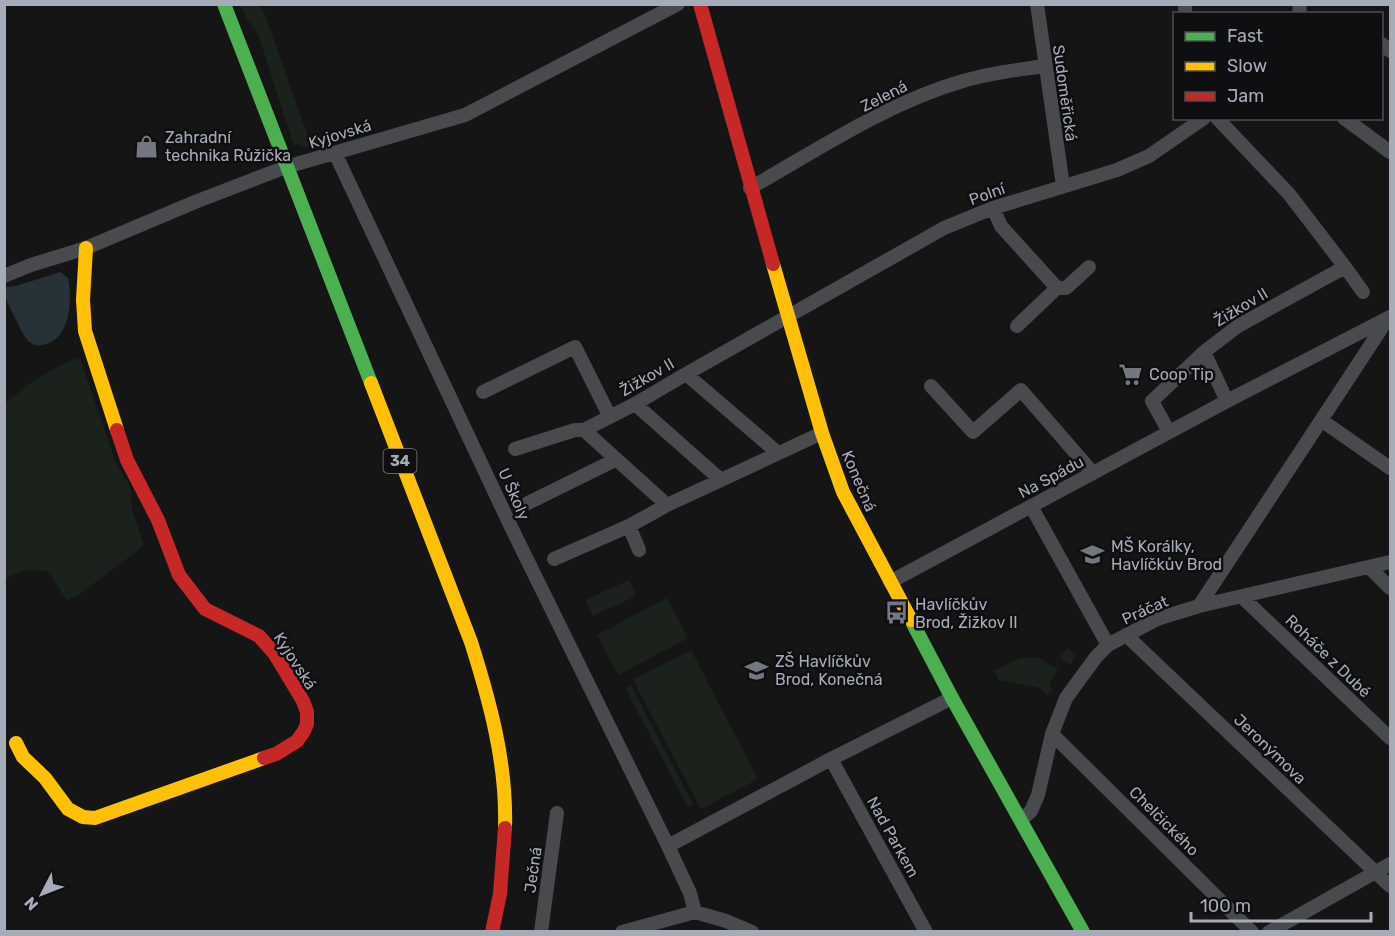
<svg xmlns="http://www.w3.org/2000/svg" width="1395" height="936" font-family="Rubik,sans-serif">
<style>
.green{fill:#1b221c}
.water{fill:#273138}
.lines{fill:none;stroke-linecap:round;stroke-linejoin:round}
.street{stroke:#494a4e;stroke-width:14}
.fast{stroke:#4caf50;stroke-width:14}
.slow{stroke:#ffc107;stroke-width:14}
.jam{stroke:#c62828;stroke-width:14}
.labels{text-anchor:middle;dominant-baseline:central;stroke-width:5;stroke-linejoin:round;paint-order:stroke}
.shield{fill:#0f0f11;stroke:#787d86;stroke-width:1.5}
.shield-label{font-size:15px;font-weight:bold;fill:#a5acb8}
.street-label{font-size:16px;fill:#a5acb8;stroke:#0f0f11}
.poi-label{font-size:16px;fill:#a5acb8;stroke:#0f0f11;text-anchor:start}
</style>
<rect width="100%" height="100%" fill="#151515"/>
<path class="green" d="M 240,5 L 259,5 L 265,15 L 311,145 L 304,147 L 297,143 L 294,146 L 258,34 L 249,22 Z
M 75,358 L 81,361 L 116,463 L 130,486 L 132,510 L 144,546 L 76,597 L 67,600 L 47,571 L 23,570 L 5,579 L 5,403 L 36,379 Z
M 629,580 L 636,596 L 593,616 L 585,600 Z
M 667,598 L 688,638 L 618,675 L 597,635 Z
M 1067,648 L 1077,655 L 1070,665 L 1060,658 Z
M 691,650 L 758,779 L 701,809 L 633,680 Z
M 1028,657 L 1039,658 L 1058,669 L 1049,683 L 1053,691 L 1047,695 L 1040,688 L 999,680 L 994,671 L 1019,659 Z
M 631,685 L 693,804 L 688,807 L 625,688 Z"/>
<path class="water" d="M 60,272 L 68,278 C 73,299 70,342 42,345 C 38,346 33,345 29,342 C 23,336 19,325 15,318 C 10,307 4,299 5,287 L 16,286 Z"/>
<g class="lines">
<path class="street" d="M 1037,4 L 1063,186
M 1185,4 L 1185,14
M 1299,14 L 1300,4
M 1382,44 L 1390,51
M 1217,118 L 1289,194 L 1345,267 L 1238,326 L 1204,352 L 1227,401
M 1344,118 L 1390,152
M 335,153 L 512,529 L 668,846 L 690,893 L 695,912 L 726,921 L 752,932
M 750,188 C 819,149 887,103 963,81 C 989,73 1017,70 1044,66
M 993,208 L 1001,226 L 1057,288
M 1345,267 L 1363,292
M 4,276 L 31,265 L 86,248 L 195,202 L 286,167 L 465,115 L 678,4
M 1017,326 L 1057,288 L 1066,288 L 1089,267
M 686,374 L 778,453
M 931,386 L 973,432 L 1021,390 L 1093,473
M 483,392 L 575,347 L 610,417
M 635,404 L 721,480
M 1321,420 L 1390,468
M 584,430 L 667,505
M 1169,432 L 1152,401 L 1204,352
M 515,449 L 575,430 L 584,430 L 635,404 L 686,374 L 944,228 L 993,208 L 1117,170 L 1149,156 L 1204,118
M 528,503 L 615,460
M 1031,506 L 1108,645
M 629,526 L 639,550
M 554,559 L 629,526 L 667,505 L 822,433
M 1369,567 L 1390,588
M 890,582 L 1227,401 L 1390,317
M 1242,597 L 1390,738
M 1199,606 L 1387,320
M 1126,635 L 1390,886
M 1052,734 L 1252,932
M 831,759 L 926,932
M 1021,820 L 1031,811 L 1038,795 L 1052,734 L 1066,698 L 1096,657 L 1108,645 L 1157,619 L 1199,606 L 1390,562
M 668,846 L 831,759 L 952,698
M 541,932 L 557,813
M 622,932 L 695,912
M 1269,932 L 1390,864"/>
<path class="fast" d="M 224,4 L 371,383
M 911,620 L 952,698 L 1083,932"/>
<path class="slow" d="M 86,248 L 83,300 L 85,331 L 117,430
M 773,264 L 822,433 L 843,492 L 911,620
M 371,383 L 471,642 C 490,702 507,764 505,828
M 16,743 L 23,757 L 45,778 L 68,809 L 83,817 L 95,818 L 264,758"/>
<path class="jam" d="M 700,4 L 773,264
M 117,430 L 127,460 L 158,520 L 179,575 L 205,609 L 259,636 L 274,653 L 303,701 L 307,712 L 307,724 L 304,731 L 297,741 L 276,754 L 264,758
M 492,932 L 500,894 L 505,828"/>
</g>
<defs>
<symbol id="shop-bare" viewBox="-9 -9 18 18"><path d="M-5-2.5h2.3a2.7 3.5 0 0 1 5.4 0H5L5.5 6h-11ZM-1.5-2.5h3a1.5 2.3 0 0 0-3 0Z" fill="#73777f" stroke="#0f0f11" stroke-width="2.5" paint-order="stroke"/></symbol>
<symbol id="supermarket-bare" viewBox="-9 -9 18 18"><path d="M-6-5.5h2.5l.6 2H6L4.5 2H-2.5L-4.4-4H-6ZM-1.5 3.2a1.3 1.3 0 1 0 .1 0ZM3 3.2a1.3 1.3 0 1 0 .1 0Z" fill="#73777f" stroke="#0f0f11" stroke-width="2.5" paint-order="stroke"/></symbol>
<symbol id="school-bare" viewBox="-9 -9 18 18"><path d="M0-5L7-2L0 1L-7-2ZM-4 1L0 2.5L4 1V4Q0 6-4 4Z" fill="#73777f" stroke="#0f0f11" stroke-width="2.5" paint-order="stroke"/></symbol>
<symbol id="bus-bare" viewBox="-9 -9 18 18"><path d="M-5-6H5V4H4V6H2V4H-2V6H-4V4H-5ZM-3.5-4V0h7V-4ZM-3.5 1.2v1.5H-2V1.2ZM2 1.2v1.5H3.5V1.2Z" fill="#73777f" stroke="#0f0f11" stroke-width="2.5" paint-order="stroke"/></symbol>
</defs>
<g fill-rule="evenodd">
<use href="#shop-bare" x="130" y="130" width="33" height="33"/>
<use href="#supermarket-bare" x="1114" y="358" width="33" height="33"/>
<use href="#school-bare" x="1076" y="538" width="33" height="33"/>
<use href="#bus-bare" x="880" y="596" width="33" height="33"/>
<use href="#school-bare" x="740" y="654" width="33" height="33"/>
</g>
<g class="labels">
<rect class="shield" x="383.5" y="449" width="33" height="24" rx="4.5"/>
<g class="shield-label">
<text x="400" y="461">34</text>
</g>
<g class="street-label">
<text transform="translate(1065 93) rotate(82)">Sudoměřická</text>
<text transform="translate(884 96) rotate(-27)">Zelená</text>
<text transform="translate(340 134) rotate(-17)">Kyjovská</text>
<text transform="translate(987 194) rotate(-20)">Polní</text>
<text transform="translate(1241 307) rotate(-31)">Žižkov II</text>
<text transform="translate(647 377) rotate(-30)">Žižkov II</text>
<text transform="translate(1051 477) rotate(-28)">Na Spádu</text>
<text transform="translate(859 481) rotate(67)">Konečná</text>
<text transform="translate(514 494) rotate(66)">U Školy</text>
<text transform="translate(1145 610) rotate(-24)">Práčat</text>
<text transform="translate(1328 656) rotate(44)">Roháče z Dubé</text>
<text transform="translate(295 661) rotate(57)">Kyjovská</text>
<text transform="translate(1270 749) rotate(44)">Jeronýmova</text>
<text transform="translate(1164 821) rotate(45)">Chelčického</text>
<text transform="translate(893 837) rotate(61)">Nad Parkem</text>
<text transform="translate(533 870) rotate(-82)">Ječná</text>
</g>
<g class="poi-label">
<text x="165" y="137">Zahradní<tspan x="165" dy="18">technika Růžička</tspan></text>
<text x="1149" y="374">Coop Tip</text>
<text x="1111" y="546">MŠ Korálky,<tspan x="1111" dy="18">Havlíčkův Brod</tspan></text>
<text x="915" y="604">Havlíčkův<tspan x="915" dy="18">Brod, Žižkov II</tspan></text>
<text x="775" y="661">ZŠ Havlíčkův<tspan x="775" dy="18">Brod, Konečná</tspan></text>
</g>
</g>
<rect width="1395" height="936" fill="none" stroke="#a5acb8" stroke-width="12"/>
<rect x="1173" y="12" width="210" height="108" fill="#0f0f11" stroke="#4b4e54" stroke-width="1.5"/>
<rect x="1185" y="32" width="30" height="9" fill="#4caf50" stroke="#4b4e54" stroke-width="1.5"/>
<text x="1227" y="42" font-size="18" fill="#a5acb8">Fast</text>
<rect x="1185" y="62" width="30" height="9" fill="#ffc107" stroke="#4b4e54" stroke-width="1.5"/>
<text x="1227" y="72" font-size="18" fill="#a5acb8">Slow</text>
<rect x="1185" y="92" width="30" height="9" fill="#c62828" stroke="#4b4e54" stroke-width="1.5"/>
<text x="1227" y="102" font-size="18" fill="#a5acb8">Jam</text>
<g transform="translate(42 894) rotate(228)" stroke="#0f0f11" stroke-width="4.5" paint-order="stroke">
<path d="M0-4.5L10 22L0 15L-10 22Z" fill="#a5acb8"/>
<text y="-9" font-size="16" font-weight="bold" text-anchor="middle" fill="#a5acb8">N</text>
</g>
<path d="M1191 912v9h180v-9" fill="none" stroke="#a5acb8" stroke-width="3"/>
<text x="1200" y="912" font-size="18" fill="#a5acb8" stroke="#0f0f11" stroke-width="4.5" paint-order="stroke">100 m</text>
</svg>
